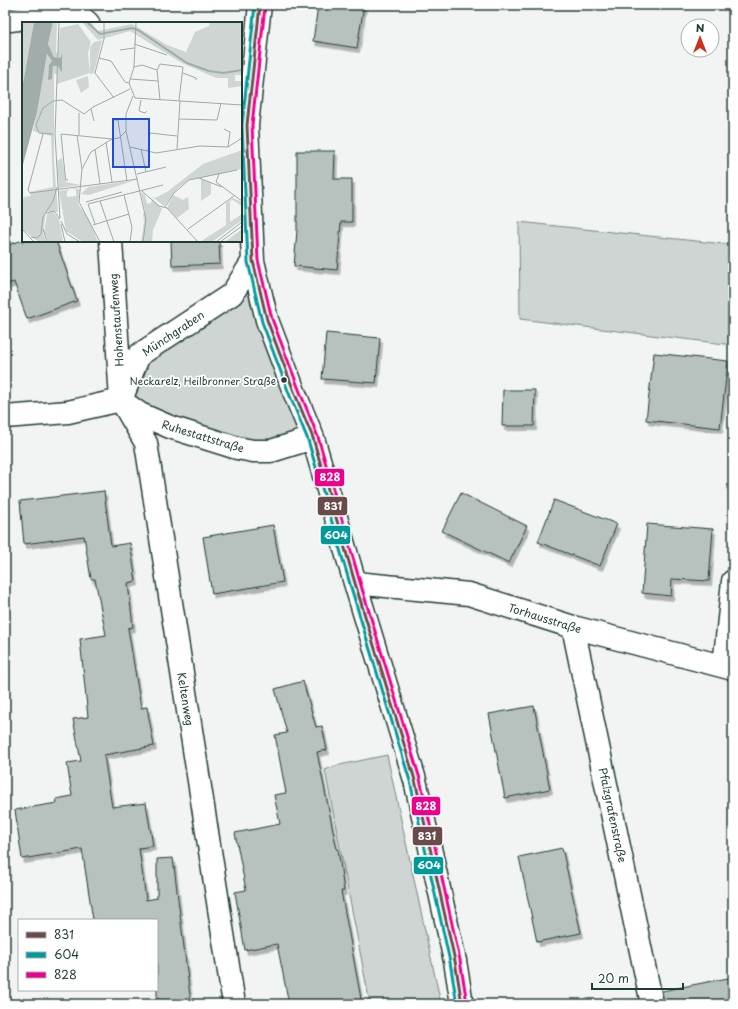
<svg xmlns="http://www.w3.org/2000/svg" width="738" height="1009" font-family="'Playpen Sans',sans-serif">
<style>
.green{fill:#ced5d3;stroke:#768984}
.building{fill:#b7c1bd;stroke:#1f3d34;filter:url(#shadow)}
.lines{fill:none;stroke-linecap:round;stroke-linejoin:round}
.minor-casing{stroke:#1f3d34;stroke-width:25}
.minor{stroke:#fff;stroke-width:22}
.bus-1-casing{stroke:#fff;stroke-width:6}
.bus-2-casing{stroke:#fff;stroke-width:6}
.bus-3-casing{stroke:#fff;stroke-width:6}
.bus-1{stroke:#6a4b49;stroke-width:3}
.bus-2{stroke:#009a9b;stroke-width:3}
.bus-3{stroke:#ec008c;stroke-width:3}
.bus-dot{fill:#1f3d34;stroke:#fff;stroke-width:1.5}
.labels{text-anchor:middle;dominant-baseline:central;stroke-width:3.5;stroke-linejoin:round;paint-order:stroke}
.bus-label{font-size:10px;fill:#1f3d34;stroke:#fff;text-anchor:end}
.street-label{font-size:11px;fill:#1f3d34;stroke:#fff}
.inset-river{fill:none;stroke:#a1adaa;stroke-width:2}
.inset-road{fill:none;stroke:#9eaaa7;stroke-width:1}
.view{fill:#1d4ed8;fill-opacity:0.15;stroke:#1d4ed8;stroke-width:2}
.inset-edge{fill:none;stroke:#1f3d34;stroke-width:2}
.line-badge{stroke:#fff;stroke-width:1.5}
.badge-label{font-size:11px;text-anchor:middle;font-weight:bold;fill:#fff}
</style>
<defs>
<filter id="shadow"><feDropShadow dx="2.5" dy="4.5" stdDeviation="0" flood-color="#0004"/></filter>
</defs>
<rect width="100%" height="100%" fill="#f2f3f3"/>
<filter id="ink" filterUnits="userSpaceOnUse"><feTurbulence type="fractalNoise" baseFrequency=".025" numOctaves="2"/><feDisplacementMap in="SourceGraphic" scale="8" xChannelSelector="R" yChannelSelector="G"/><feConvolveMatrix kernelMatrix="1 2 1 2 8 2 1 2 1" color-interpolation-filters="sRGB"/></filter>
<g filter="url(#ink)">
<path class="green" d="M 519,222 L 733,245 L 733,345 L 520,319 Z
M 253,261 L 313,438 L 271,451 L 121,400 L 139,355 L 231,294 Z
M 387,755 L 441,1004 L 370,1004 L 325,770 L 335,766 Z"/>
<path class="building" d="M 318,5 L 364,5 L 357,48 L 313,41 Z
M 297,151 L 335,151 L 334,179 L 352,179 L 352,222 L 341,222 L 337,270 L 294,266 L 297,231 Z
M 20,241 L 56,241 L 77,301 L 27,319 L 14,282 L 5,285 L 5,246 Z
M 171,241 L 219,241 L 220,264 L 172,266 Z
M 326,333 L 380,338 L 376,383 L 322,379 Z
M 654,353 L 728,361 L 720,428 L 646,420 Z
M 503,390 L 535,390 L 534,426 L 502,426 Z
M 104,491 L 111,546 L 130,543 L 136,581 L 128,583 L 133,627 L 128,628 L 141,708 L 147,707 L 154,746 L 104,755 L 112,807 L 146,803 L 153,846 L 139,848 L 146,900 L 157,898 L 157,859 L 173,858 L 191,1004 L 157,1004 L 157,920 L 93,920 L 82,849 L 22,859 L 15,810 L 57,803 L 56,799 L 72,796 L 67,763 L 81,761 L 73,719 L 88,717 L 80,639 L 106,635 L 95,579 L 91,579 L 84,536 L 24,544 L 20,501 Z
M 461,493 L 527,526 L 509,563 L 442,531 Z
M 554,500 L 617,524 L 600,566 L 538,542 Z
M 647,524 L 713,529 L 709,581 L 672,579 L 671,596 L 642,593 Z
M 273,525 L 283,582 L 212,594 L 203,537 Z
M 303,681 L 316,727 L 322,726 L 327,750 L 317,752 L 337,850 L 338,849 L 344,891 L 341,891 L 362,1004 L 289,1004 L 277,944 L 245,950 L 235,892 L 246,890 L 235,833 L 280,824 L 274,795 L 286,793 L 275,735 L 287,733 L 275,689 Z
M 534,706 L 550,789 L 505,798 L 489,714 Z
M 562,848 L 581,933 L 537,942 L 519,857 Z
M 733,977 L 733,1004 L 664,1004 L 662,991 Z"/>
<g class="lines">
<defs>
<path id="minor" d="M 260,5 L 247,125 L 253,261 L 267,320 L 295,394 L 313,438 L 355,583 L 415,780 L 455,961 L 462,1004
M 11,20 C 26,18 62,10 75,14 C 80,16 84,19 88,23
M 111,241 L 121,400 L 146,443 L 234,1004
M 123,402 L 140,414 L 170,427 L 237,448 L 253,451 L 271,451 L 313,438
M 5,417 L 68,412 L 121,400 L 139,355 L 232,294 L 253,261
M 355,583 L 469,594 L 573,627 L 733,669
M 573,627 L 652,1004
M 724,666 L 733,581"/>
</defs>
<use href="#minor" class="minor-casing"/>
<use href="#minor" class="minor"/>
<defs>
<path id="bus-1" d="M 260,5 L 247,125 L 253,261 L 267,320 L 295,394 L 313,438 L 355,583 L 415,780 L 455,961 L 462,1004"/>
<path id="bus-2" d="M 255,5 L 242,125 L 248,262 L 262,322 L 290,396 L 308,440 L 350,584 L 410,781 L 450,962 L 457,1004"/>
<path id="bus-3" d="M 265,6 L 252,125 L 258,260 L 272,319 L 300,392 L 318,437 L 360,582 L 420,779 L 460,960 L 467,1003"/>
</defs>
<use href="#bus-1" class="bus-1-casing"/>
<use href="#bus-2" class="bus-2-casing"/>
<use href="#bus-3" class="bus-3-casing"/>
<use href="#bus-1" class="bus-1"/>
<use href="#bus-2" class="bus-2"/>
<use href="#bus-3" class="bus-3"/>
</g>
</g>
<circle class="bus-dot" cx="284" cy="380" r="3.5"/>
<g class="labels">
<g class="bus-label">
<text x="276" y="380">Neckarelz, Heilbronner Straße</text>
</g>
<g class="street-label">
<text transform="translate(116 320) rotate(-94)">Hohenstaufenweg</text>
<text transform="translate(173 333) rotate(-34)">Münchgraben</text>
<text transform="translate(203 436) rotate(17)">Ruhestattstraße</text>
<text transform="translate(545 618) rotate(17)">Torhausstraße</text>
<text transform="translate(186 699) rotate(81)">Keltenweg</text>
<text transform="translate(613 815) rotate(78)">Pfalzgrafenstraße</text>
</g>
</g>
<g transform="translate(22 22)">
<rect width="220" height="220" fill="#f2f3f3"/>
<path d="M 0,0 L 12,0 L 0,67 ZM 31,0 L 35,0 L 34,31 L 36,30 L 38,6 L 56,2 L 69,20 L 66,31 L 68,51 L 35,62 L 35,53 L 32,51 L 32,140 L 36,190 L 24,189 L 21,211 L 24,220 L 17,220 L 0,207 L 0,179 L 2,175 L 9,174 L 7,170 L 31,165 L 29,114 L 11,109 L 25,32 L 30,39 L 26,53 L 30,57 L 31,44 L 36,44 L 40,51 L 39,32 L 38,36 L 32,35 L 26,22 ZM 60,0 L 69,0 L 75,9 L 110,2 L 145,23 L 164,30 L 173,10 L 187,4 L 188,0 L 220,0 L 220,53 L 213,53 L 213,59 L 220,59 L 220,64 L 206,66 L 206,56 L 194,56 L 160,41 L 108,9 L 76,18 ZM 80,18 L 72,51 L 68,52 L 68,25 L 72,20 ZM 66,54 L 67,65 L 59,71 L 54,58 ZM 220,128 L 220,147 L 167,158 L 156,166 L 142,184 L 129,174 L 133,176 L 145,170 L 181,142 ZM 40,136 L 44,160 L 59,163 L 37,166 L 35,139 ZM 179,157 L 189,161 L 189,172 L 179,179 ZM 114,158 L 67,173 L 59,172 L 66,165 ZM 54,166 L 58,168 L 56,182 L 67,198 L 76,220 L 61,220 L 44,209 L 37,169 L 48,167 L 45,169 L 45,175 L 54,174 L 54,167 L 49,167 ZM 119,170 L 123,173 L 125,182 L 129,181 L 130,177 L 140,187 L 131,208 L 130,220 L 119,220 L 122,200 L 121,191 L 123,190 ZM 151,173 L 161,178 L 166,175 L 167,187 L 155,196 L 145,186 ZM 211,176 L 220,180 L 220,184 L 211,178 L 208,179 L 208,200 L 220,192 L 220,198 L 190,220 L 178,220 L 204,203 L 204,181 ZM 30,189 L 37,197 L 41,220 L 26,220 L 22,210 L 25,192 ZM 220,207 L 220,220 L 203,220 L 212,213 Z" fill="#ced5d3"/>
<path d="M 12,0 L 31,0 L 26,22 L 32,35 L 38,36 L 40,32 L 40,51 L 36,44 L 31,44 L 30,57 L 26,58 L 27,43 L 30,39 L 25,32 L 15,90 L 0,146 L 0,67 Z" fill="#a1adaa"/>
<path class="inset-river" d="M 65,0 L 78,12 L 110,6 L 116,8 L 165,41 L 187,49 L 201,51 L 220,48"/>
<path class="inset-road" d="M 37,0 L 33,113 L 38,196M 82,0 L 82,17 L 73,51 L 92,76M 114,1 L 112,45 L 107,61 L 113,76 L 220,83M 112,22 L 145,33M 98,28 L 112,26M 77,36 L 89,39 L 103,60 L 107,61M 112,45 L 120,43 L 135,48M 135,48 L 138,42 L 161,45 L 157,78M 135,48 L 138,78M 161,51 L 174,56 L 174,58M 108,57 L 136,59M 111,74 L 104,92 L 104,109 L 124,197 L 121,220M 119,78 L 117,89 L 123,91 L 125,89M 69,87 L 72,99M 57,91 L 57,113M 157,97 L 195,98 L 199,81M 92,98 L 96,98 L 105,159M 202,107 L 208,110 L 206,125M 21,112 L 6,168 L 8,171 L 116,157M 31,112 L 17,111 L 14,103 L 21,86 L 31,79 L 40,78 L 62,92 L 71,85 L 108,67M 55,113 L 60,147M 84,120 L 90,160M 108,125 L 134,131 L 178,124 L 206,125 L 220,116M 73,127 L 78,162M 119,127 L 124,150M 155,127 L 158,79M 126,129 L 128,111 L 155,114M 115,152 L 144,145M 197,152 L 194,160 L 220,179M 177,156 L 200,165M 46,158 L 44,158 L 43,152 L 39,112 L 90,117 L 97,116 L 104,109M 120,169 L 137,184 L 145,186 L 176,220M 102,173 L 110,205 L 108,220M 78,179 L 92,220M 64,180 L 100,170M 143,185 L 152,171 L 167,158 L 215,148M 24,191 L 32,189 L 38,197M 39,199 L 45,212 L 58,220M 39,202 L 43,220M 73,202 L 66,182 L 141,163M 71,203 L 107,192M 0,207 L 12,220M 21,207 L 25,220M 166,207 L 212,174M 9,215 L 15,216 L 19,212 L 21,195 L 31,179 L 35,165M 78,220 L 57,180 L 60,147 L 69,130 L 90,117M 194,220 L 220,200M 198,220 L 220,204"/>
<path class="view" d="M 91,97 L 127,97 L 127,145 L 91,145 Z"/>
<rect width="220" height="220" class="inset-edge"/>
</g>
<g class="line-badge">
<rect x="314" y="468" width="31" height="19" rx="4" fill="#ec008c"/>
<rect x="317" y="496" width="31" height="20" rx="4" fill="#6a4b49"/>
<rect x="320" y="525" width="31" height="20" rx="4" fill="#009a9b"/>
<rect x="411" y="796" width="30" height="20" rx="4" fill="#ec008c"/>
<rect x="412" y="826" width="31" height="20" rx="4" fill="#6a4b49"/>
<rect x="413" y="856" width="31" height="19" rx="4" fill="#009a9b"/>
</g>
<g class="badge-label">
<text x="330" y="481">828</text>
<text x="333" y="510">831</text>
<text x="336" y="539">604</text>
<text x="426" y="810">828</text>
<text x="427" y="840">831</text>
<text x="429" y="869">604</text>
</g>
<rect width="738" height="1009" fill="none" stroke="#fff" stroke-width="20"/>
<rect x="10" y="10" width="718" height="989" fill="none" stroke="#1f3d34" stroke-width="1.5" filter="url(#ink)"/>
<rect x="18" y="919" width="140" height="72" fill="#ffffff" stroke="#a5b1ae"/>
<rect x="26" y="932" width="20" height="6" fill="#6a4b49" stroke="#a5b1ae"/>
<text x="54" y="939" font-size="12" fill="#1f3d34">831</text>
<rect x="26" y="952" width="20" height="6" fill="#009a9b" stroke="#a5b1ae"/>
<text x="54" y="959" font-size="12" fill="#1f3d34">604</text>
<rect x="26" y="972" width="20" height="6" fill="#ec008c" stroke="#a5b1ae"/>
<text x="54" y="979" font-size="12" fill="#1f3d34">828</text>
<g transform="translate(700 38)"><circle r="19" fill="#ffffff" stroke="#a5b1ae"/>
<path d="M0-3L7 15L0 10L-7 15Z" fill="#c8321e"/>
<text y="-6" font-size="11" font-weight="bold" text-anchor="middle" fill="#1f3d34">N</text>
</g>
<path d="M592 983v6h91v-6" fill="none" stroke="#1f3d34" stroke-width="2"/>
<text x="598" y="983" font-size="12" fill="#1f3d34" stroke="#ffffff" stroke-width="3" paint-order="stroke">20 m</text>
</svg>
